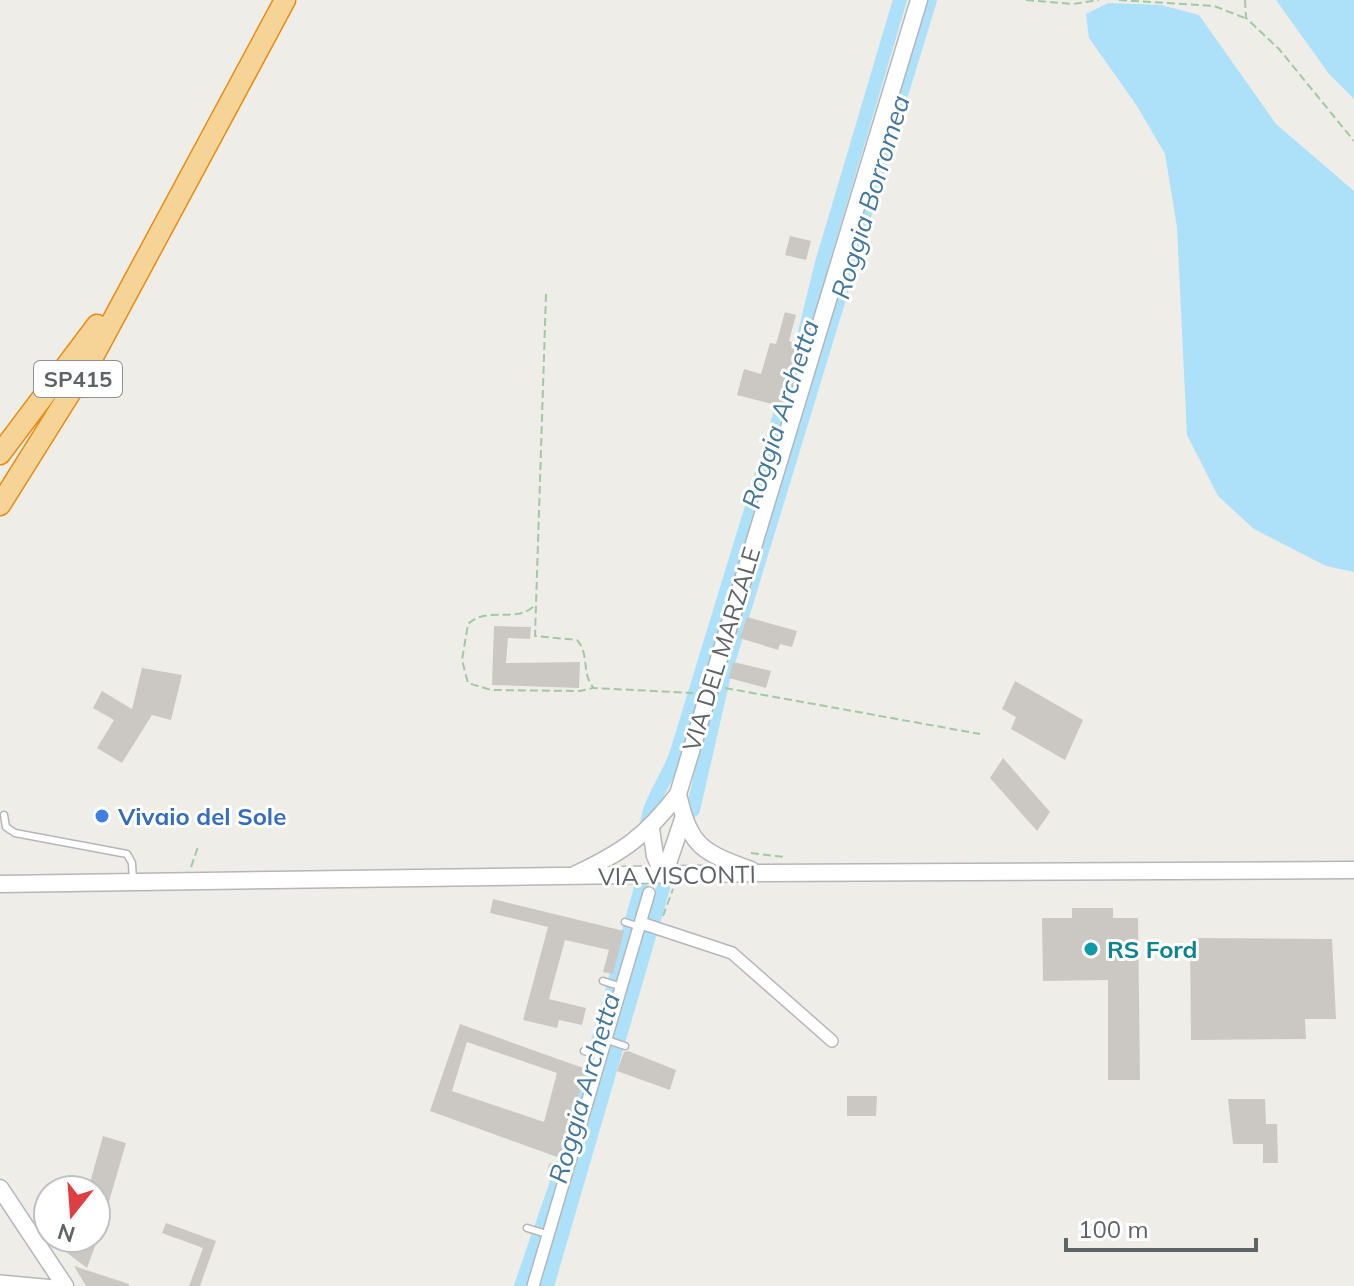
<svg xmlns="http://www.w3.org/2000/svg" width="1354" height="1286" font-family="Mulish,sans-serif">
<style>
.water{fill:#ade1f9}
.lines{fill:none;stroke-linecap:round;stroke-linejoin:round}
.canal{stroke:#ade1f9;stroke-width:14}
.building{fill:#cbc8c4;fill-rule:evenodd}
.lane-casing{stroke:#b4b7ba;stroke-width:9}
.street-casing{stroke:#b4b7ba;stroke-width:14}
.secondary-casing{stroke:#b3b7ba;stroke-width:19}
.highway-casing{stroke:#e78c10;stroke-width:23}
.path{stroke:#a1c8a7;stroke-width:2;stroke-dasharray:8 4;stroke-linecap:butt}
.lane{stroke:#fff;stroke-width:6}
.street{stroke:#fff;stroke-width:11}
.secondary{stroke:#fff;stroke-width:16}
.highway{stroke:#f6d498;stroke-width:20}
.shop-dot{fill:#3f7fe0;stroke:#fff;stroke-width:3}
.culture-dot{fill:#0f9aa8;stroke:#fff;stroke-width:3}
.labels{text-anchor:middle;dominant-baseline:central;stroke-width:6;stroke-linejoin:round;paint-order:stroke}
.shield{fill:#fff;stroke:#8e9294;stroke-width:2}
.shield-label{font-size:22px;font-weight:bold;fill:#5e6366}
.street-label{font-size:24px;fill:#5e6366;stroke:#fff}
.shop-label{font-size:24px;font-weight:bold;fill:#366cbe;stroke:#fff;text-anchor:start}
.culture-label{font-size:24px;font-weight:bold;fill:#0d838f;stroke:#fff;text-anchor:start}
.water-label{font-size:26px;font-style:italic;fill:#43779a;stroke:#fff}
</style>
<rect width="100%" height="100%" fill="#efede7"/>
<path class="water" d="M 1276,0 L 1354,0 L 1354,99 L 1329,74 Z
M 1108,3 L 1161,5 L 1199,15 L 1276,124 L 1354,191 L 1354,572 L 1326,566 L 1254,529 L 1218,496 L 1187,435 L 1177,227 L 1165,154 L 1137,106 L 1089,38 L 1086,14 Z"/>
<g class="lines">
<path class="canal" d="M 693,810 L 723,679 L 930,0
M 647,824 C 650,799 669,777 677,752 L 780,415 L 786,409 L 822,263 L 900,0
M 521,1286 L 564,1162 L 641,888
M 547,1286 L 663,888"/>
</g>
<path class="building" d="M 790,236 L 811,241 L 806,260 L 785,255 Z
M 785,312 L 796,315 L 789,341 L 800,345 L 783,407 L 737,395 L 744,369 L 761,374 L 770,343 L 776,344 Z
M 747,617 L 797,631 L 792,647 L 780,644 L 778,650 L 740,638 Z
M 494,626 L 531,627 L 530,639 L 508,638 L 506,663 L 580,662 L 579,688 L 492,685 Z
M 733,662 L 771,671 L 766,688 L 729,678 Z
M 142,668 L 182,675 L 171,720 L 152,715 L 122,763 L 97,748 L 114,720 L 93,708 L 102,691 L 132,709 Z
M 1015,681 L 1083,720 L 1065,760 L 1011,729 L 1016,717 L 1002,709 Z
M 1003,758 L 1050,812 L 1037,831 L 990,778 Z
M 493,899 L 624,931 L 613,974 L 603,972 L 609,950 L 565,940 L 549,999 L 586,1008 L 582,1025 L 559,1020 L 557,1028 L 523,1020 L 548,927 L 490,913 Z
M 1072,908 L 1113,908 L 1113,918 L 1138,918 L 1140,1080 L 1108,1080 L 1108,980 L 1043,981 L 1042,918 L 1072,918 Z
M 1190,938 L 1332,939 L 1336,1019 L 1305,1019 L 1306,1039 L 1191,1040 Z
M 460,1024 L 586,1069 L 560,1158 L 430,1111 ZM 467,1042 L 557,1073 L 544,1122 L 452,1091 Z
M 628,1051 L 676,1070 L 670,1090 L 617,1071 L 624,1052 Z
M 847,1096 L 877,1096 L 876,1116 L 847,1116 Z
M 1228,1099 L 1265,1099 L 1266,1124 L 1277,1124 L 1278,1163 L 1263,1163 L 1263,1144 L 1233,1144 Z
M 103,1136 L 126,1143 L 99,1236 L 96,1236 L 96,1190 L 88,1190 Z
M 166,1223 L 216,1241 L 200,1286 L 189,1286 L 203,1248 L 162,1233 Z
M 75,1238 L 98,1238 L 87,1268 L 66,1252 Z
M 74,1266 L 129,1284 L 129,1286 L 86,1286 Z"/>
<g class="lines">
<defs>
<path id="lane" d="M 4,815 L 6,827 L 15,833 L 127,854 L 132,863 L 133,881
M 625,922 L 640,927
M 603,981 L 622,987
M 607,1040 L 625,1046
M 584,1051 L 602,1056
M 553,1167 L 568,1172
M 527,1228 L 550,1235"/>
<path id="street" d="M 641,923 L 732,953 L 832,1041
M 0,1281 L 54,1286
M 533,1286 L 649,893"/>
<path id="secondary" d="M 678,794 C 690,847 702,852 751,870
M 651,829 L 655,856 L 664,875
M 576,874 C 623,852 646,836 678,794 L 919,0
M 664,875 L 683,819
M 0,884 L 761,873 L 1354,870
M 0,1188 L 65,1286"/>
<path id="highway" d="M 0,454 L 97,325
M 0,505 L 94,355 L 285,0"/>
</defs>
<use href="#lane" class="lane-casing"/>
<use href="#street" class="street-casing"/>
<use href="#secondary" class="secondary-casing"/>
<use href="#highway" class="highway-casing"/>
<path class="path" d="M 1026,0 L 1073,4 L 1099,0
M 1119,0 L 1214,6 L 1245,18
M 1245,0 L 1246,18 L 1279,49 L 1354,141
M 546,294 L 535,636 L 577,640 C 590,654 581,675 594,688 L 693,693
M 533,607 C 514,623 487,606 468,624 L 462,660 L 468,683 L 491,690 L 580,691 L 593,688
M 725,688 L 980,734
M 751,853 L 784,857
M 191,867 L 198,847
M 663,916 L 673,889"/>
<use href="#lane" class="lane"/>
<use href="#street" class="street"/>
<use href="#secondary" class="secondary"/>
<use href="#highway" class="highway"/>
</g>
<circle class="shop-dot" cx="102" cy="816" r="8"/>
<circle class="culture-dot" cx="1091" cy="949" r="8"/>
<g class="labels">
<rect class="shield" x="34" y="361" width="88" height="36" rx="6"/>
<g class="shield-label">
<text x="78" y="379">SP415</text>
</g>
<g class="street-label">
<text transform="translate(721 649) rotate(-73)">VIA DEL MARZALE</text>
<text transform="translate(677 875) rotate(-1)">VIA VISCONTI</text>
</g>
<g class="shop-label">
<text x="118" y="816">Vivaio del Sole</text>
</g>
<g class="culture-label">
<text x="1107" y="949">RS Ford</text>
</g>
<g class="water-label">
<text transform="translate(870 197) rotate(-73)">Roggia Borromea</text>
<text transform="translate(780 414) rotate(-72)">Roggia Archetta</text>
<text transform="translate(584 1088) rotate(-74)">Roggia Archetta</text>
</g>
</g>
<g transform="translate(72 1214) rotate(197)"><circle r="38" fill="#ffffff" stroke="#bfc1c2" stroke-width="2"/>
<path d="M0-6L14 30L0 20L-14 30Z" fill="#de3f44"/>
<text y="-12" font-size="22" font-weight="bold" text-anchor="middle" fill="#5e6366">N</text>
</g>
<path d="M1066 1238v12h190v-12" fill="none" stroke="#5e6366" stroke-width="4"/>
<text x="1078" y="1238" font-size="24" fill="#5e6366" stroke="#ffffff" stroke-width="6" paint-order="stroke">100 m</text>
</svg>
